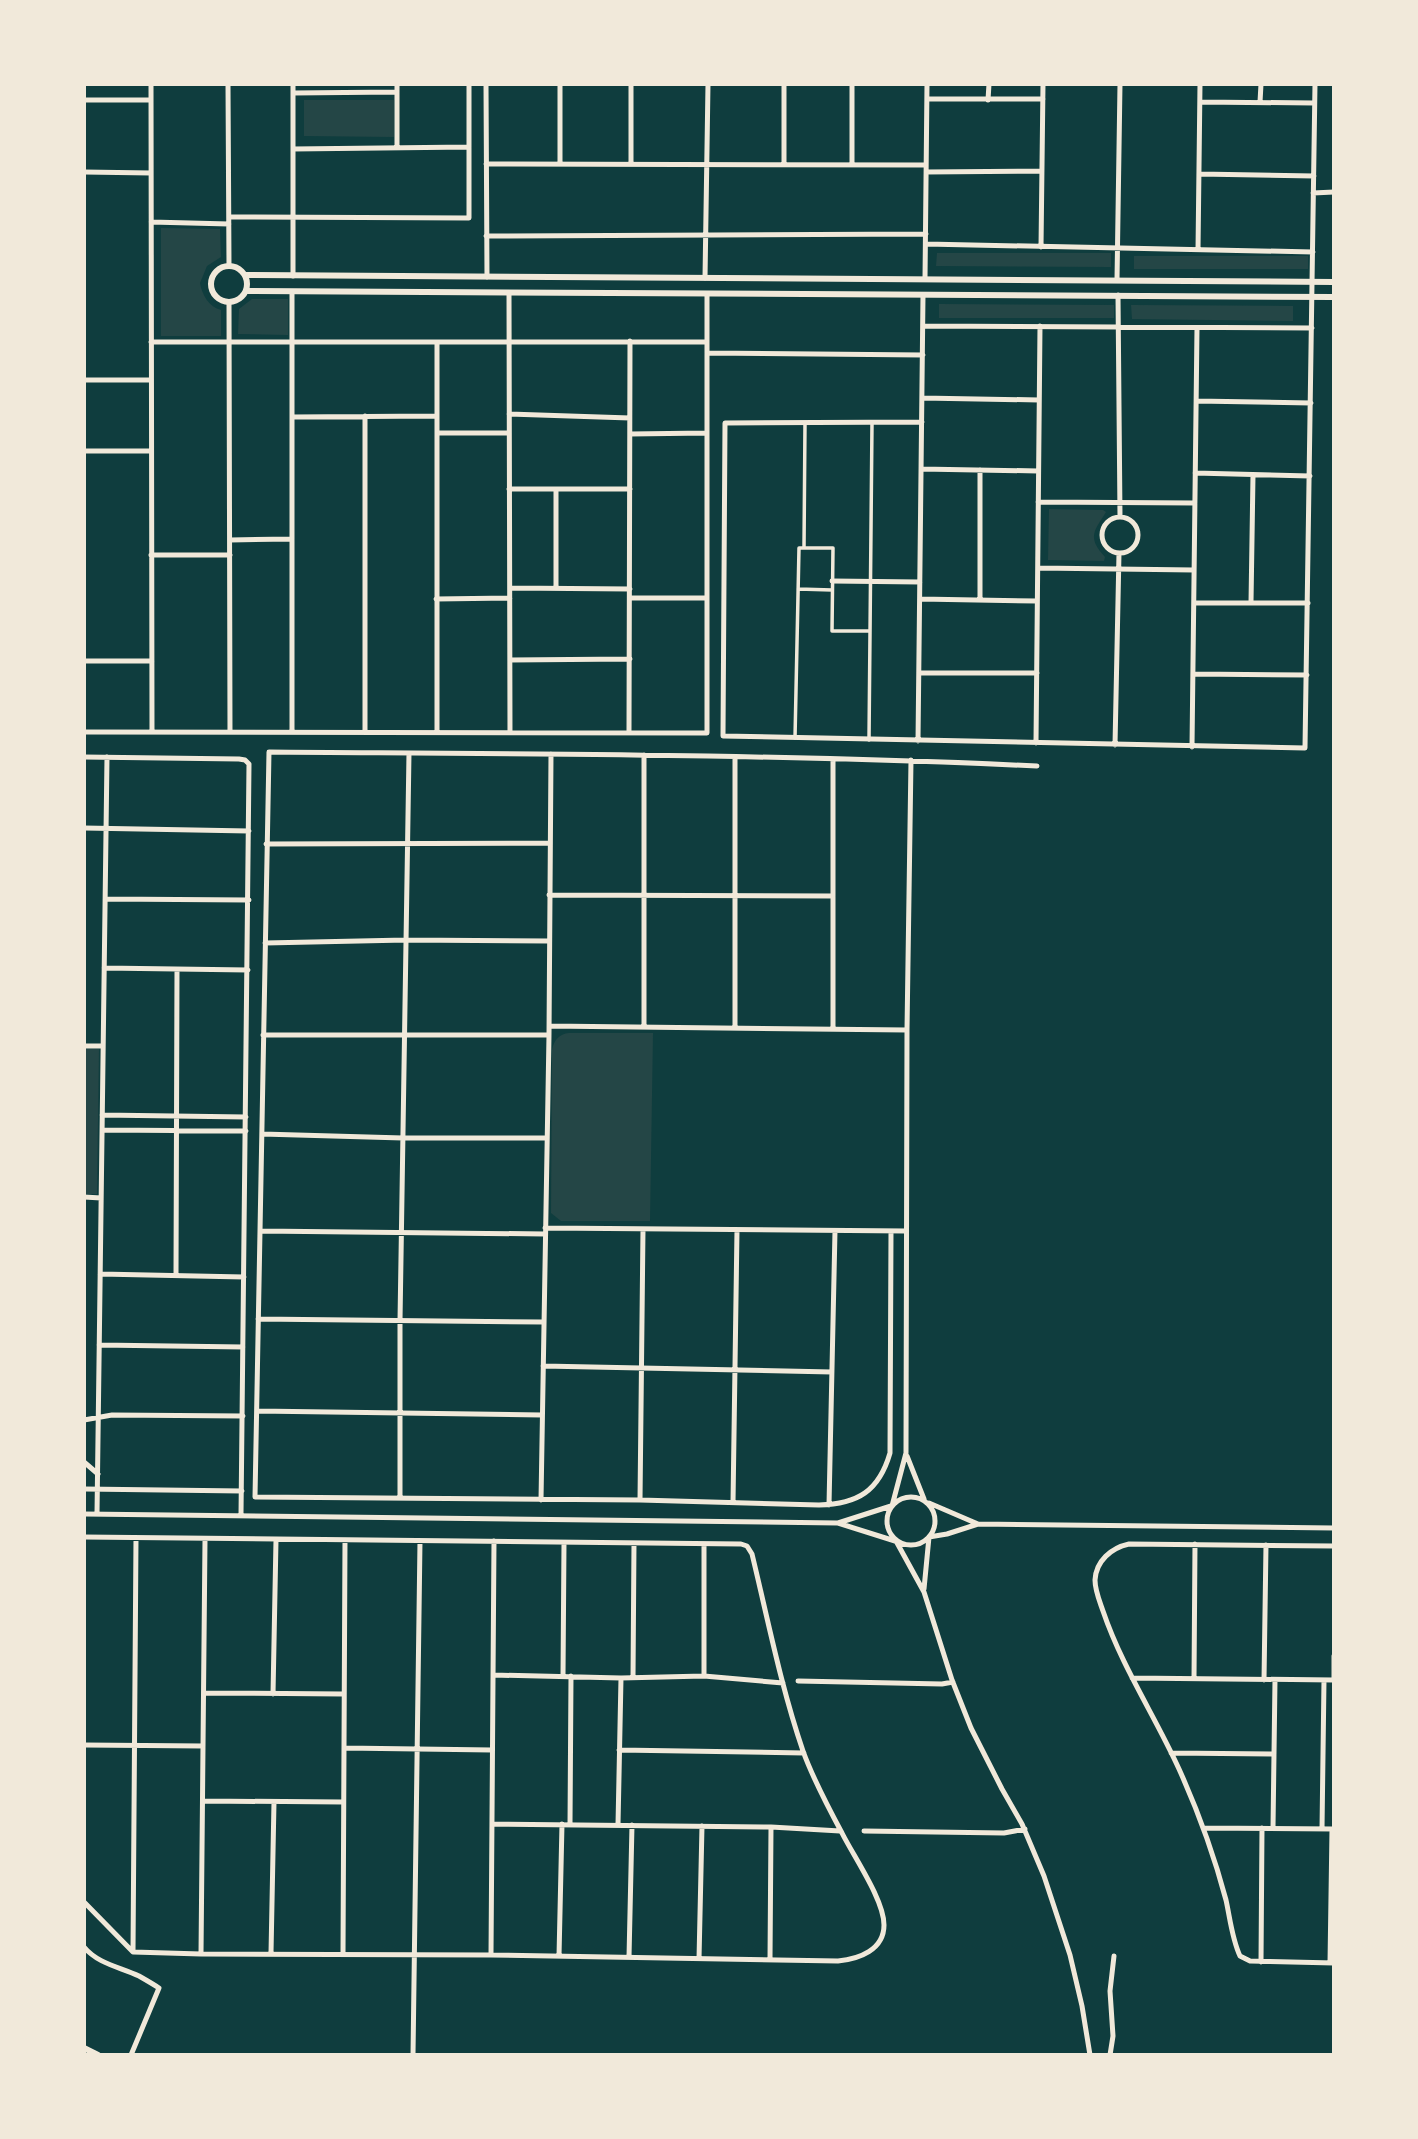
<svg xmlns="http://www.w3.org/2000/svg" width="1418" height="2139" font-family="'Fira Sans Condensed',sans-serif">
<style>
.green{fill:#244646}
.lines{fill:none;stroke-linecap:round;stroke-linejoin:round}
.pedestrian{stroke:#f1e9da;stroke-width:3.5}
.minor{stroke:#f1e9da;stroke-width:5}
.tertiary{stroke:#f1e9da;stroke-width:6}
</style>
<rect width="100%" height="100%" fill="#0f3d3e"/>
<path class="green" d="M 304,100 L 394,100 L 394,137 L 304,136 Z
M 161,228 L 220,229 L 221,257 L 207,266 L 200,283 C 202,295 209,307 221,310 L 221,336 L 161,336 Z
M 937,253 L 1111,253 L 1111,267 L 936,266 Z
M 1134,256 L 1308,256 L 1308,269 L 1134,269 Z
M 252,299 L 288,299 L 288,335 L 238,334 L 239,309 Z
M 939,304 L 1114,305 L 1114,318 L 939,318 Z
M 1131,305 L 1293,306 L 1293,321 L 1132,319 Z
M 1049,509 L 1103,510 L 1106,512 C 1095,530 1086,537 1105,557 L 1104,561 L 1048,560 Z
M 569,1033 L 653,1033 L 650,1221 L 561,1221 L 551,1213 L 552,1050 C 554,1040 559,1034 569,1033 Z
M 84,1049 L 99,1049 L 97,1194 L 84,1194 Z"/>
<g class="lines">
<path class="pedestrian" d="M 804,548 L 805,423
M 798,589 L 832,590
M 795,738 L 799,548 L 833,548 L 832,631 L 870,631
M 869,740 L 872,423"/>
<path class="minor" d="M 151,84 L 152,732
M 228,84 L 229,265
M 293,84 L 293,276
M 397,84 L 397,148
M 486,84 L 487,277
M 560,84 L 560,164
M 631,84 L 631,164
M 293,93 L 397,92
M 927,99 L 1043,99
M 84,100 L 151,100
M 988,100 L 989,84
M 1200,102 L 1314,103
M 1260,102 L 1261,84
M 293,149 L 469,147
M 486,164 L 926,165
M 784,164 L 784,84
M 852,165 L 852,84
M 84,172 L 151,173
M 926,172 L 1042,171
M 1199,174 L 1314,176
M 1313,193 L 1334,192
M 229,217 L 469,218 L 469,84
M 151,222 L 229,224
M 486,236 L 926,234
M 926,244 L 1313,252
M 1041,247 L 1043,84
M 1198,250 L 1200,84
M 705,278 L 708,84
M 925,279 L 927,84
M 1117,280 L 1120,84
M 292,292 L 292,732
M 509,293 L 510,732
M 1118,295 L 1120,516
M 229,302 L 230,732
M 923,326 L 1312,328
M 151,342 L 707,342
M 707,353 L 923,355
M 84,380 L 151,380
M 922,398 L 1039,400
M 1196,401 L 1311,403
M 509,414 L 630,418
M 365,416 L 365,732
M 292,417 L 436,416
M 922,422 L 725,423 L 723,736 L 1305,748 L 1315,84
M 437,433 L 509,433
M 630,434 L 707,433
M 84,451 L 151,451
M 921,469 L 1038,471
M 1195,473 L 1310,476
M 509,489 L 630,489
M 556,489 L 556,588
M 1038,502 L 1195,503
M1102 535a18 18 0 1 1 36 0a18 18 0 1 1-36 0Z
M 230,540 L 292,539
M 151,555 L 230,555
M 1038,568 L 1194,570
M 832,581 L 920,582
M 510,588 L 630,589
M 630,598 L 707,598
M 436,599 L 510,598
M 920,599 L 1037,601
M 980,600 L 980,470
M 1194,603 L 1308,603
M 1251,603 L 1253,475
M 510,660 L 630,659
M 84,661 L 152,661
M 919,673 L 1037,673
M 1193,674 L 1307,675
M 84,732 L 707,733 L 707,294
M 437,732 L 437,342
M 629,732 L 630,341
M 918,741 L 923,295
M 1036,743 L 1040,326
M 1115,745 L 1119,553
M 1192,747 L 1197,328
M 644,755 L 644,1027
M 84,757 L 239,759 L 245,760 L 249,764 L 241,1515
M 735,757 L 735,1027
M 84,828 L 249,831
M 266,844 L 549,843
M 549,895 L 833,896
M 105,899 L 249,900
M 265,943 L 406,940 L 549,941
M 104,968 L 248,970
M 549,1026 L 907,1030
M 833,1028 L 833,759
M 263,1035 L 549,1035
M 84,1046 L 103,1046
M 102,1115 L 246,1117
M 102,1130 L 246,1131
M 262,1134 L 403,1138 L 547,1138
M 84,1197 L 101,1198
M 545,1228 L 906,1231
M 260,1231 L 545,1234
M 891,1231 L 890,1453 C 879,1491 858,1504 819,1505 L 640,1500 L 255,1497 L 269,752 C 525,754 781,754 1037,766
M 100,1274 L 244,1277
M 176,1275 L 177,970
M 258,1319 L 543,1322
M 99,1345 L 243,1347
M 543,1366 L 832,1372
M 257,1411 L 542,1415
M 84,1420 L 112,1415 L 243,1416
M 907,1456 L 924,1499
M 84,1462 L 98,1474
M 84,1489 L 242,1491
M887 1521a24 24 0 1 1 48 0a24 24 0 1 1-48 0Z
M 400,1498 L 400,1321 L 409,753
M 541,1500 L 549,1035 L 551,754
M 640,1500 L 643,1229
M 733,1503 L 737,1230
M 929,1503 L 978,1524
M 829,1505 L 835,1231
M 892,1506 L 906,1453 L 907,1030 L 911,760
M 84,1514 L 838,1523 L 895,1541
M 97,1514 L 107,757
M 838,1523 L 891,1506
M 84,1537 L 741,1544 L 747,1546 L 752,1554 C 768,1620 781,1687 803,1751 C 813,1779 828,1807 842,1833 C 854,1857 884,1900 884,1925 C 884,1950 859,1959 838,1961 L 491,1955 L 201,1954 L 205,1540
M 896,1541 L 924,1592 L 952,1680 L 971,1728 L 1002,1789 L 1022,1824 L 1044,1876 L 1070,1955 L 1082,2006 L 1090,2055
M 1334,1546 L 1129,1544 C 1111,1548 1096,1561 1095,1580 C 1095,1591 1100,1602 1103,1611 C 1122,1667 1155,1716 1179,1769 C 1198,1811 1214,1855 1226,1900 C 1230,1918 1232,1939 1240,1956 L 1250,1961 L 1334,1963
M 924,1589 L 929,1537 L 947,1534 L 978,1524 L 1334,1528
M 494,1675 L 621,1678 L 704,1676 L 783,1683
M 563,1676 L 564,1543
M 704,1676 L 704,1544
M 633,1678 L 634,1543
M 1132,1678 L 1334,1680
M 1194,1679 L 1195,1544
M 1264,1680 L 1266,1545
M 1334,1680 L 1334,1656
M 798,1681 L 942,1684 L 953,1682
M 204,1693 L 343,1694
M 273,1694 L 276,1540
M 84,1745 L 203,1746
M 344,1748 L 492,1750
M 619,1750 L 804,1753
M 1171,1753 L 1274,1754
M 203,1801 L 343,1802
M 492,1824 L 771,1827 L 840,1831
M 570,1825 L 571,1676
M 618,1825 L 621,1678
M 1203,1828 L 1334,1829
M 1273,1828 L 1275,1680
M 1322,1829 L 1324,1680
M 864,1831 L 1004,1833 L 1025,1829
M 84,1902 L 133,1952 L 201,1954
M 84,1947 C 98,1964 120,1967 139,1976 C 146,1980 153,1984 159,1988 L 131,2055
M 133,1952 L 136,1538
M 271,1953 L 274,1802
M 343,1955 L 345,1540
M 491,1955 L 494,1541
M 559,1956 L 562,1824
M 629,1957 L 632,1825
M 699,1959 L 702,1826
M 770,1959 L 771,1827
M 1261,1962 L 1262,1828
M 1330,1963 L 1332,1829
M 413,2055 L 420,1541
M 1110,2055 L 1113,2036 L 1110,1991 L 1114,1956"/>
<path class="tertiary" d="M211 284a18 18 0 1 1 36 0a18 18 0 1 1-36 0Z
M 246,275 L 1334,282
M 246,291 L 1334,297
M 84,2048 L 98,2055"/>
</g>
<rect width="1418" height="2139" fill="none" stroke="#f1e9da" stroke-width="172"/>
</svg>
